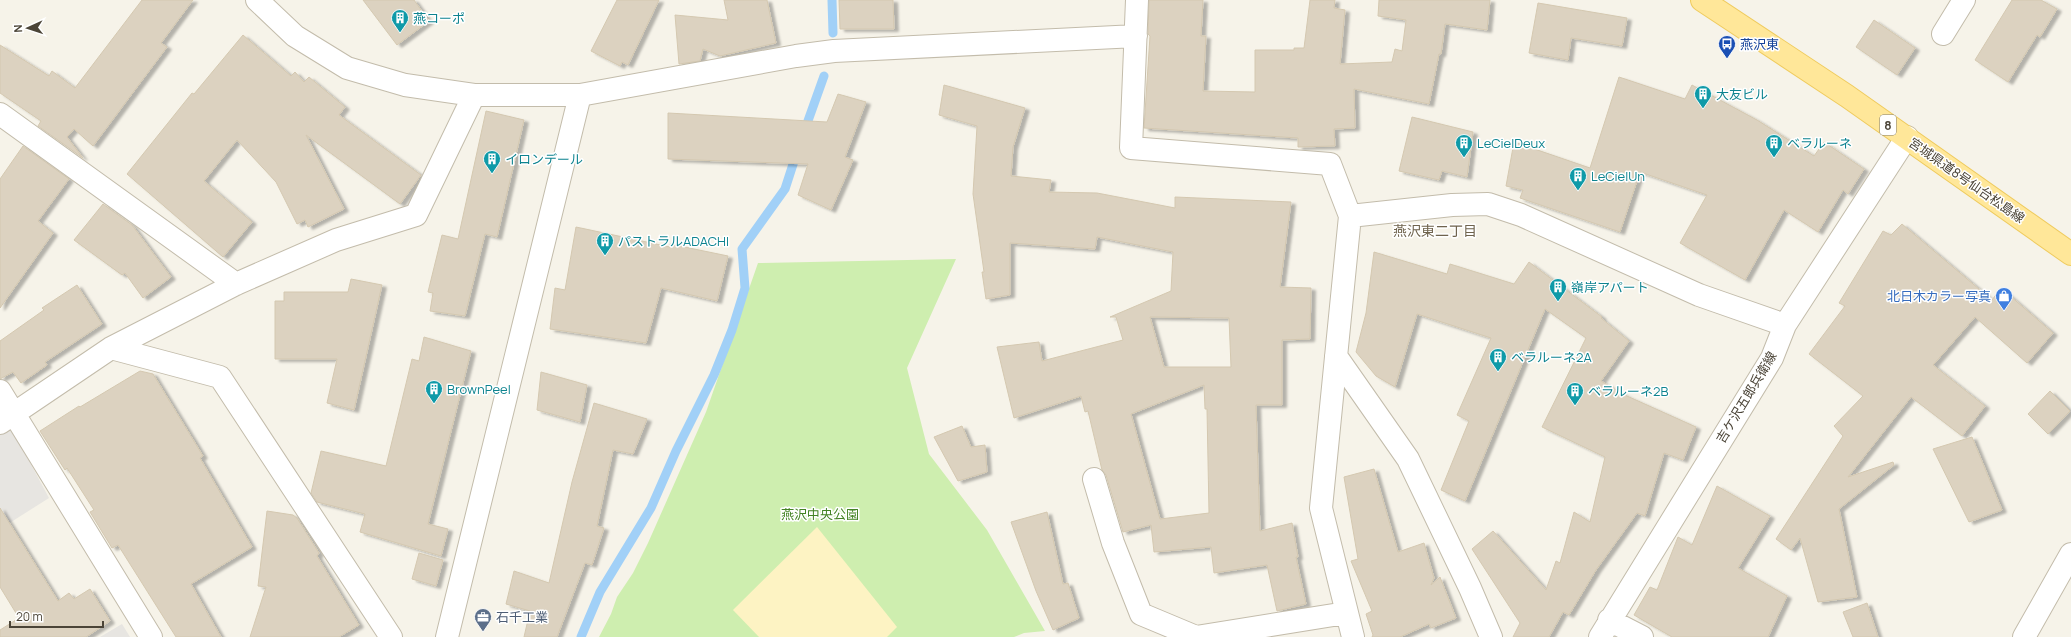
<svg xmlns="http://www.w3.org/2000/svg" width="2071" height="637" font-family="Manrope,'Noto Sans JP',sans-serif">
<style>
.green{fill:#ceeeaf}
.sand{fill:#fdf3c3}
.parking{fill:#e7e5e1}
.lines{fill:none;stroke-linecap:round;stroke-linejoin:round}
.stream{stroke:#a1d0f7;stroke-width:9}
.building{fill:#dcd2c0;stroke:#d4c8b0;fill-rule:evenodd;filter:url(#shadow)}
.minor-casing{stroke:#c3bcab;stroke-width:24}
.major-casing{stroke:#efcb5e;stroke-width:24}
.minor{stroke:#fff;stroke-width:22}
.major{stroke:#ffe799;stroke-width:22}
.labels{text-anchor:middle;dominant-baseline:central;stroke-width:3;stroke-linejoin:round;paint-order:stroke}
.shield{fill:#fff;stroke:#817c73;stroke-width:1}
.shield-label{font-size:12px;font-weight:bold;fill:#4b4437}
.culture-label{font-size:13px;fill:#0d838f;stroke:#fff;text-anchor:start}
.transit-label{font-size:13px;fill:#164399;stroke:#fff;text-anchor:start}
.street-label{font-size:13px;fill:#4b4437;stroke:#fff}
.shop-label{font-size:13px;fill:#366cbe;stroke:#fff;text-anchor:end}
.park-label{font-size:13px;fill:#438323;stroke:#fff}
.service-label{font-size:13px;fill:#4e5e75;stroke:#fff;text-anchor:start}
.neighbourhood-label{font-size:14px;fill:#6f634d;stroke:#fff}
</style>
<defs>
<filter id="shadow"><feDropShadow dx="4.5" dy="2.5" stdDeviation="1" flood-color="#0004"/></filter>
</defs>
<rect width="100%" height="100%" fill="#f6f3e9"/>
<path class="green" d="M 956,259 L 907,368 L 929,454 L 987,530 L 1045,631 L 1024,633 L 1014,637 L 599,637 L 611,614 L 617,597 L 633,573 L 648,543 L 706,412 L 758,263 Z"/>
<path class="sand" d="M 817,527 L 897,627 L 887,637 L 759,637 L 733,610 Z"/>
<path class="parking" d="M 11,427 L 49,498 L 0,529 L 0,435 Z
M 122,624 L 130,637 L 100,637 Z"/>
<g class="lines">
<path class="stream" d="M 832,0 L 833,33
M 804,132 L 824,76
M 581,637 L 600,592 L 651,508 L 676,451 L 714,375 L 732,330 L 745,288 L 742,249 L 785,189 L 797,152"/>
</g>
<path class="building" d="M 142,0 L 193,0 L 161,43 L 167,47 L 93,146 L 74,129 L 67,137 L 83,158 L 38,126 L 41,121 L 0,93 L 0,45 L 49,76 L 52,71 L 75,88 Z
M 363,0 L 414,0 L 429,21 L 397,45 Z
M 617,0 L 659,0 L 628,65 L 622,62 L 620,66 L 591,51 Z
M 724,0 L 767,0 L 776,43 L 720,56 L 703,49 L 700,61 L 679,64 L 675,15 L 728,20 Z
M 839,0 L 893,0 L 894,29 L 840,29 Z
M 1149,0 L 1203,0 L 1201,36 L 1206,36 L 1203,91 L 1255,92 L 1255,50 L 1294,50 L 1294,48 L 1304,48 L 1310,0 L 1335,0 L 1334,8 L 1345,10 L 1340,64 L 1392,62 L 1395,49 L 1402,51 L 1406,20 L 1378,16 L 1379,0 L 1490,0 L 1487,30 L 1445,24 L 1441,54 L 1439,54 L 1429,104 L 1354,89 L 1355,128 L 1334,129 L 1335,146 L 1298,147 L 1298,138 L 1144,128 L 1150,36 L 1148,34 Z
M 2012,0 L 2041,0 L 2057,9 L 2040,37 L 2037,35 L 2008,82 L 1975,60 Z
M 1538,3 L 1627,18 L 1622,46 L 1571,38 L 1568,60 L 1529,53 Z
M 1874,20 L 1915,48 L 1897,75 L 1856,47 Z
M 243,35 L 291,76 L 295,72 L 304,82 L 309,77 L 345,107 L 339,115 L 421,175 L 400,204 L 306,135 L 344,209 L 308,227 L 305,220 L 297,224 L 276,182 L 237,140 L 204,181 L 252,222 L 223,257 L 127,174 L 192,93 L 194,94 Z
M 1619,77 L 1685,99 L 1692,85 L 1757,120 L 1814,156 L 1824,142 L 1864,169 L 1848,194 L 1843,190 L 1818,232 L 1784,210 L 1745,280 L 1680,243 L 1707,195 L 1640,172 L 1620,232 L 1520,198 L 1523,190 L 1506,186 L 1514,142 L 1590,168 Z
M 944,85 L 1025,108 L 1013,147 L 1011,176 L 1051,180 L 1049,192 L 1097,193 L 1175,208 L 1175,197 L 1291,202 L 1280,287 L 1311,288 L 1310,339 L 1282,340 L 1282,405 L 1256,405 L 1260,531 L 1292,523 L 1298,557 L 1296,557 L 1306,604 L 1277,611 L 1267,565 L 1214,573 L 1211,547 L 1154,552 L 1151,525 L 1123,532 L 1106,475 L 1102,470 L 1088,411 L 1085,412 L 1081,396 L 1014,418 L 997,347 L 1039,342 L 1042,361 L 1123,340 L 1116,317 L 1110,317 L 1171,291 L 1173,252 L 1097,237 L 1095,249 L 1010,243 L 1010,295 L 986,299 L 982,272 L 984,272 L 973,194 L 977,126 L 939,115 ZM 1150,317 L 1229,318 L 1231,367 L 1164,367 ZM 1204,385 L 1205,409 L 1207,409 L 1209,513 L 1160,519 L 1131,414 Z
M 838,94 L 866,102 L 845,157 L 853,160 L 831,210 L 798,195 L 808,164 L 668,159 L 668,113 L 827,122 Z
M 486,111 L 524,120 L 497,237 L 485,234 L 465,316 L 430,311 L 433,293 L 428,292 L 442,235 L 458,239 Z
M 1412,117 L 1473,132 L 1467,177 L 1442,171 L 1439,180 L 1399,171 Z
M 23,146 L 69,179 L 38,221 L 53,233 L 0,308 L 0,179 Z
M 103,204 L 132,225 L 171,277 L 143,298 L 125,273 L 122,275 L 74,240 Z
M 1902,224 L 1992,300 L 2001,288 L 2053,333 L 2027,363 L 1975,317 L 1933,365 L 1985,406 L 1962,436 L 1911,397 L 1848,477 L 1893,462 L 1894,465 L 1839,509 L 1857,597 L 1818,602 L 1800,538 L 1791,550 L 1776,539 L 1843,436 L 1834,426 L 1863,396 L 1809,354 L 1845,306 L 1839,303 L 1883,231 L 1891,235 Z
M 576,227 L 670,247 L 670,244 L 728,256 L 717,301 L 661,288 L 646,343 L 550,329 L 555,288 L 565,290 Z
M 1374,252 L 1447,274 L 1450,264 L 1514,284 L 1529,262 L 1602,317 L 1601,318 L 1629,341 L 1601,381 L 1627,396 L 1696,427 L 1683,460 L 1664,453 L 1645,516 L 1637,513 L 1596,570 L 1569,615 L 1563,612 L 1549,637 L 1513,637 L 1520,623 L 1472,549 L 1493,531 L 1546,590 L 1556,561 L 1560,563 L 1574,512 L 1590,522 L 1605,457 L 1542,427 L 1586,338 L 1545,309 L 1465,501 L 1441,490 L 1469,421 L 1457,415 L 1491,338 L 1417,314 L 1395,387 L 1376,376 L 1356,352 L 1366,313 Z
M 351,279 L 382,285 L 354,410 L 327,403 L 337,359 L 275,359 L 275,301 L 284,301 L 284,292 L 348,292 Z
M 77,285 L 102,324 L 45,362 L 47,365 L 21,383 L 13,372 L 0,379 L 0,341 L 44,310 L 42,308 Z
M 424,337 L 471,351 L 428,524 L 448,529 L 441,556 L 360,532 L 365,514 L 317,502 L 311,493 L 321,451 L 386,466 L 412,359 L 419,361 Z
M 140,371 L 153,374 L 203,456 L 200,458 L 252,547 L 191,584 L 221,637 L 176,637 L 118,545 L 112,548 L 90,512 L 94,510 L 67,468 L 65,470 L 40,431 L 79,406 L 80,407 Z
M 541,372 L 587,385 L 580,422 L 537,410 Z
M 2050,391 L 2070,411 L 2048,434 L 2028,414 Z
M 594,403 L 647,419 L 633,454 L 613,450 L 597,526 L 604,528 L 592,565 L 585,563 L 557,637 L 524,637 L 530,611 L 506,604 L 514,571 L 549,583 L 572,482 Z
M 962,426 L 971,447 L 985,445 L 987,472 L 958,481 L 934,437 Z
M 1972,437 L 2002,510 L 1969,522 L 1933,449 Z
M 1374,469 L 1398,552 L 1424,543 L 1434,578 L 1431,585 L 1440,577 L 1456,618 L 1431,628 L 1429,624 L 1400,637 L 1372,637 L 1373,635 L 1366,614 L 1372,611 L 1351,561 L 1358,559 L 1344,477 Z
M 1717,486 L 1770,516 L 1738,568 L 1787,596 L 1768,637 L 1672,637 L 1634,615 L 1650,587 L 1657,590 L 1678,537 L 1692,545 Z
M 0,508 L 58,601 L 69,593 L 74,599 L 90,589 L 110,621 L 86,637 L 0,637 L 0,630 L 19,618 L 0,587 Z
M 267,511 L 293,515 L 297,518 L 319,553 L 317,556 L 359,625 L 339,637 L 250,637 L 266,587 L 258,586 Z
M 1047,512 L 1063,584 L 1068,583 L 1079,618 L 1053,630 L 1036,591 L 1011,522 Z
M 419,553 L 443,560 L 436,586 L 412,579 Z
M 1867,603 L 1878,637 L 1853,637 L 1843,612 Z"/>
<g class="lines">
<defs>
<path id="minor" d="M 257,0 L 295,36 L 347,68 L 405,85 L 474,95 L 580,95 L 796,56 L 834,51 L 1136,36
M 1137,0 L 1131,148 L 1330,164 L 1350,216 L 1321,508 L 1353,637
M 1943,34 L 1964,0
M 0,114 L 236,284
M 1350,216 L 1452,205 L 1488,204 L 1521,215 L 1699,295 L 1785,325
M 111,348 L 220,377 L 391,637
M 1336,356 L 1408,459 L 1470,588 L 1491,637
M 0,391 L 151,637
M 0,423 L 111,348 L 236,284 L 336,240 L 416,215 L 474,95
M 1094,479 L 1113,543 L 1141,614 L 1196,637 L 1346,613
M 1609,620 L 1642,637
M 447,637 L 580,95
M 1600,637 L 1772,358 L 1785,325 L 1907,137
M 2024,637 L 2071,554"/>
<path id="major" d="M 1702,0 L 1847,96 L 2071,254"/>
</defs>
<use href="#minor" class="minor-casing"/>
<use href="#major" class="major-casing"/>
<use href="#minor" class="minor"/>
<use href="#major" class="major"/>
</g>
<defs>
<symbol id="building-pin" viewBox="-11 -11 22 30"><path d="M0 17L-7.5 6A9.5 9.5 0 1 1 7.5 6Z" fill="#0f9aa8" stroke="#fff"/><path d="M-4-6H4V6H1V3H-1V6H-4ZM-2.5-4.3h1.7v1.8h-1.7ZM.8-4.3h1.7v1.8H.8ZM-2.5-1h1.7V.8h-1.7ZM.8-1h1.7V.8H.8Z" fill="#fff"/></symbol>
<symbol id="bus-pin" viewBox="-11 -11 22 30"><path d="M0 17L-7.5 6A9.5 9.5 0 1 1 7.5 6Z" fill="#1a4fb4" stroke="#fff"/><path d="M-5-6H5V4H4V6H2V4H-2V6H-4V4H-5ZM-3.5-4V0h7V-4ZM-3.5 1.2v1.5H-2V1.2ZM2 1.2v1.5H3.5V1.2Z" fill="#fff"/></symbol>
<symbol id="shop-pin" viewBox="-11 -11 22 30"><path d="M0 17L-7.5 6A9.5 9.5 0 1 1 7.5 6Z" fill="#3f7fe0" stroke="#fff"/><path d="M-5-2.5h2.3a2.7 3.5 0 0 1 5.4 0H5L5.5 6h-11ZM-1.5-2.5h3a1.5 2.3 0 0 0-3 0Z" fill="#fff"/></symbol>
<symbol id="office-pin" viewBox="-11 -11 22 30"><path d="M0 17L-7.5 6A9.5 9.5 0 1 1 7.5 6Z" fill="#5c6f8a" stroke="#fff"/><path d="M-6-3h4V-5.5h4V-3h4V5H-6ZM-1-4.5V-3h2v-1.5ZM-6 0V1H6V0Z" fill="#fff"/></symbol>
</defs>
<g fill-rule="evenodd">
<use href="#building-pin" x="390" y="8" width="20" height="27"/>
<use href="#bus-pin" x="1717" y="34" width="20" height="27"/>
<use href="#building-pin" x="1693" y="84" width="20" height="27"/>
<use href="#building-pin" x="1454" y="133" width="20" height="27"/>
<use href="#building-pin" x="1764" y="133" width="20" height="27"/>
<use href="#building-pin" x="482" y="149" width="20" height="27"/>
<use href="#building-pin" x="1568" y="166" width="20" height="27"/>
<use href="#building-pin" x="595" y="231" width="20" height="27"/>
<use href="#building-pin" x="1548" y="277" width="20" height="27"/>
<use href="#shop-pin" x="1994" y="286" width="20" height="27"/>
<use href="#building-pin" x="1488" y="347" width="20" height="27"/>
<use href="#building-pin" x="424" y="379" width="20" height="27"/>
<use href="#building-pin" x="1565" y="381" width="20" height="27"/>
<use href="#office-pin" x="473" y="607" width="20" height="27"/>
</g>
<g class="labels">
<rect class="shield" x="1880" y="115" width="16" height="20" rx="3"/>
<g class="shield-label">
<text x="1888" y="125">8</text>
</g>
<g class="culture-label">
<text x="413" y="18">燕コーポ</text>
<text x="1716" y="94">大友ビル</text>
<text x="1477" y="143">LeCielDeux</text>
<text x="1787" y="143">ベラルーネ</text>
<text x="505" y="159">イロンデール</text>
<text x="1591" y="176">LeCielUn</text>
<text x="618" y="241">パストラルADACHI</text>
<text x="1571" y="287">嶺岸アパート</text>
<text x="1511" y="357">ベラルーネ2A</text>
<text x="447" y="389">BrownPeel</text>
<text x="1588" y="391">ベラルーネ2B</text>
</g>
<g class="transit-label">
<text x="1740" y="44">燕沢東</text>
</g>
<g class="street-label">
<text transform="translate(1967 180) rotate(35)">宮城県道8号仙台松島線</text>
<text transform="translate(1746 397) rotate(-59)">吉ケ沢五郎兵衛線</text>
</g>
<g class="shop-label">
<text x="1991" y="296">北日木カラー写真</text>
</g>
<g class="park-label">
<text x="820" y="514">燕沢中央公園</text>
</g>
<g class="service-label">
<text x="496" y="617">石千工業</text>
</g>
<g class="neighbourhood-label">
<text x="1435" y="230">燕沢東二丁目</text>
</g>
</g>
<g transform="translate(28 28) rotate(267)" stroke="#ffffff" stroke-width="3" paint-order="stroke">
<path d="M0-3L7 15L0 10L-7 15Z" fill="#4b4437"/>
<text y="-6" font-size="11" font-weight="bold" text-anchor="middle" fill="#4b4437">N</text>
</g>
<path d="M10 621v6h93v-6" fill="none" stroke="#4b4437" stroke-width="2"/>
<text x="16" y="621" font-size="12" fill="#4b4437" stroke="#ffffff" stroke-width="3" paint-order="stroke">20 m</text>
</svg>
